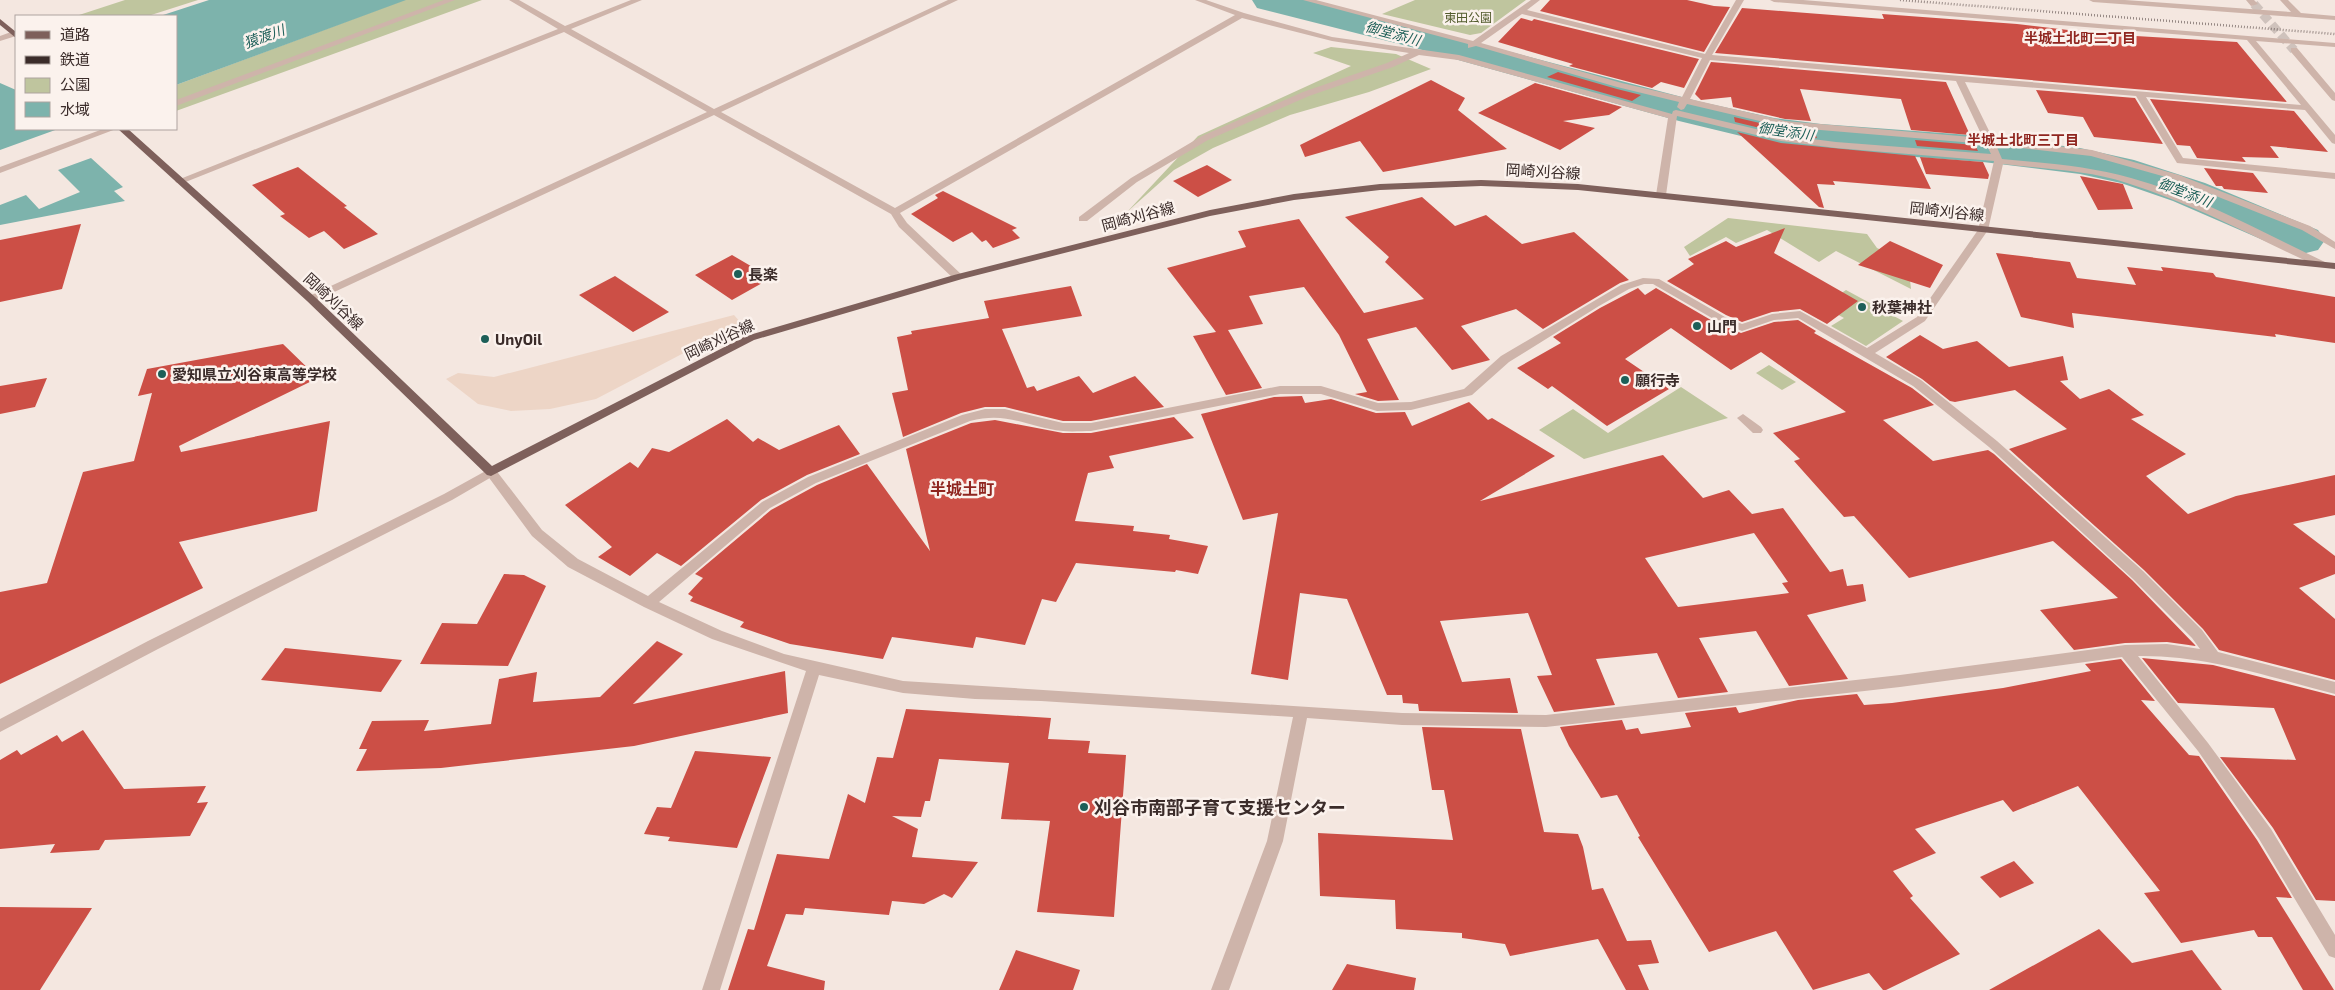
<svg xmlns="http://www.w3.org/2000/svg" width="2335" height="990" font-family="'Exo 2','Noto Sans JP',sans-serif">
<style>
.green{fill:#bfc59e}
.plaza{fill:#edd5c6}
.water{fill:#7db3ac}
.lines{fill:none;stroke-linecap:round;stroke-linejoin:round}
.river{fill:#7db3ac;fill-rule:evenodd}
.building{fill:#cc4f46;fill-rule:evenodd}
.tertiary-tunnel{stroke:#cfc2bc;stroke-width:9;stroke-dasharray:9 4.5;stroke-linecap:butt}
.minor{fill:#ceb4aa;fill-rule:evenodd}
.tertiary{fill:#ceb4aa;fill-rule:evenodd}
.primary{fill:#7e605b;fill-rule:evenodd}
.rail{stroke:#3b2c2a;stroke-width:2.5;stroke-dasharray:0.5 2.5;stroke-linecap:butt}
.poi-dot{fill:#1d5f58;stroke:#fbf2ed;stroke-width:2}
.labels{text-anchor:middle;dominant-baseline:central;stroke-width:5;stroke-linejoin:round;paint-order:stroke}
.far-park-label{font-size:12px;fill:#525b2c;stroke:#fbf2ed}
.far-water-label{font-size:14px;font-style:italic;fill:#1d5f58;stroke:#fbf2ed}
.far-neighbourhood-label{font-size:14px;font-weight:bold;fill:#8f251f;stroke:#fbf2ed}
.street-label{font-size:15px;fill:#3b2c2a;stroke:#fbf2ed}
.poi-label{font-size:15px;font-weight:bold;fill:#3b2c2a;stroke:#fbf2ed;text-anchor:start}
.neighbourhood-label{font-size:16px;font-weight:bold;fill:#8f251f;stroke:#fbf2ed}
.near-poi-label{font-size:18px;font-weight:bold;fill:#3b2c2a;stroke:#fbf2ed;text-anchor:start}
</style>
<rect width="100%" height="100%" fill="#f4e7e0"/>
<path class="green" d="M 125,0 L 198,0 L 148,16 L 76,16 Z
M 404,0 L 482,0 L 176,111 L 176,85 Z
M 1415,0 L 1526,0 L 1481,33 L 1470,35 L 1382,14 Z
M 1331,47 L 1396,54 L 1431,69 L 1369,92 L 1290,115 L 1213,148 L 1174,170 L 1127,212 L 1198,136 L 1351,66 L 1313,53 Z
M 1728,218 L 1867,234 L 1877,248 L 1908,262 L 1911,289 L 1836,251 L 1819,262 L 1767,230 L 1736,243 L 1726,237 L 1690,256 L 1684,247 Z
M 1846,290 L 1903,321 L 1866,346 L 1831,326 L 1844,318 L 1822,306 Z
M 1769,365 L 1796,382 L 1782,390 L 1756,373 Z
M 1681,387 L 1728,418 L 1584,459 L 1539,430 L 1573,409 L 1608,433 Z"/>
<path class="plaza" d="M 734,315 L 741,323 L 596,399 L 550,409 L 511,411 L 478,404 L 446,379 L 458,373 L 494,377 Z"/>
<path class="water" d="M 209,0 L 406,0 L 176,85 L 176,16 L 160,16 Z
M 0,83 L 16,90 L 16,129 L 58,129 L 0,150 Z
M 91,158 L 123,187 L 114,191 L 125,201 L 0,225 L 0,205 L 26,195 L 39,209 L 80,192 L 58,170 Z"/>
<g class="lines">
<path class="river" d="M 1252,0 L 1313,0 L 1701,102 L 1774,118 L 1821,124 L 1983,136 L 2080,148 L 2134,160 L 2205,183 L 2318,230 L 2325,240 L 2318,250 L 2302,254 L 2286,250 L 2173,201 L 2121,183 L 2080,174 L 1983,162 L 1821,150 L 1774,144 L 1679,121 L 1415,48 L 1257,8 Z"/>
</g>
<path class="building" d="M 1550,0 L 1687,0 L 1714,6 L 1730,7 L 1704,52 L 1540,11 Z
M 1742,8 L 1884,19 L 1882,14 L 2017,24 L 2102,34 L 2237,42 L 2287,102 L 1715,53 Z
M 1521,18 L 1532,21 L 1534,19 L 1699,59 L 1684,88 L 1661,82 L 1652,88 L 1569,66 L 1573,64 L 1498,42 Z
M 1711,62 L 1946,82 L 1970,135 L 1911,130 L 1901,99 L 1800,89 L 1811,121 L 1785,119 L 1733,107 L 1731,97 L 1701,100 L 1695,94 Z
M 1558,72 L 1617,89 L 1641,95 L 1632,101 L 1547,77 Z
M 1431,80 L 1465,98 L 1458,110 L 1507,149 L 1383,172 L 1360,141 L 1305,157 L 1300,145 Z
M 1535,83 L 1622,107 L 1609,115 L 1563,121 L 1595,128 L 1560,150 L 1478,113 Z
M 2036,90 L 2135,98 L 2163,144 L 2094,137 L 2083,117 L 2048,113 Z
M 2150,99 L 2294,111 L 2328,152 L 2270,146 L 2279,158 L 2242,157 L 2246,162 L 2197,158 L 2190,146 L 2177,145 Z
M 1734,117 L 1785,129 L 1814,131 L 1817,138 L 1781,133 L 1735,122 Z
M 1737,132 L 1781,143 L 1915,156 L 1931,189 L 1833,181 L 1835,185 L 1817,184 L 1824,208 L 1819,207 Z
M 1915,140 L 1975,145 L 1978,151 L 1917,146 Z
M 1920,157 L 1983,162 L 1989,175 L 1988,179 L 1926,174 Z
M 1207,165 L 1232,180 L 1198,197 L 1173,181 Z
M 298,167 L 347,206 L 344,207 L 378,234 L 344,249 L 324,231 L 309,238 L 280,216 L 285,214 L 252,185 Z
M 2204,168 L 2253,173 L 2268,193 L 2224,189 L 2222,186 L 2216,186 Z
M 2080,176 L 2123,184 L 2133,209 L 2098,210 Z
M 943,191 L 1017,228 L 1012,230 L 1020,238 L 993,248 L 986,240 L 982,242 L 972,232 L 953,242 L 911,214 L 938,198 L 935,195 Z
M 1422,197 L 1455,226 L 1486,215 L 1522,244 L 1574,232 L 1629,280 L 1620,283 L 1543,329 L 1516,309 L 1461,326 L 1490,360 L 1452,370 L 1416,327 L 1367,339 L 1399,400 L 1378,401 L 1355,394 L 1367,392 L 1339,335 L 1304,287 L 1249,296 L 1263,324 L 1228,330 L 1262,388 L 1226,395 L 1193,336 L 1216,332 L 1167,268 L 1246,247 L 1238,231 L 1299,219 L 1364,313 L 1424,299 L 1385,262 L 1389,257 L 1345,217 Z
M 81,224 L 62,289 L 0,302 L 0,240 Z
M 1785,228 L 1774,253 L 1858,301 L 1827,324 L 1800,309 L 1772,312 L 1742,322 L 1726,315 L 1667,281 L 1694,264 L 1688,259 L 1726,241 L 1736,247 Z
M 1890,241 L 1943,265 L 1930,288 L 1858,265 Z
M 1996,253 L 2070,262 L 2077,278 L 2136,285 L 2127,267 L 2163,271 L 2161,267 L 2213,273 L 2216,277 L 2335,297 L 2335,343 L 2275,334 L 2276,337 L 2072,313 L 2074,328 L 2021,317 Z
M 732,255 L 771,278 L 732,300 L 695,275 Z
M 615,276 L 669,312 L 633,332 L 579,295 Z
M 1071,286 L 1082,316 L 1002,329 L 1027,388 L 1034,386 L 1037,391 L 1079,376 L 1093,393 L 1135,376 L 1164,407 L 1091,421 L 1063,421 L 1005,407 L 985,407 L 961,413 L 903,437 L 892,393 L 908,390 L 897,337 L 912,334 L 911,331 L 989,318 L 984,301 Z
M 1638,288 L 1645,295 L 1656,288 L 1716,323 L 1741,333 L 1774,322 L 1798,320 L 1816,331 L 1814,333 L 1912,388 L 1934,405 L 1883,420 L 1933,461 L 1988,450 L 1994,454 L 2132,580 L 2196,646 L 2167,642 L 2125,643 L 2074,650 L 2040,610 L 2118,598 L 2053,541 L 1909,578 L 1854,516 L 1844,517 L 1794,461 L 1800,459 L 1773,433 L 1846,412 L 1761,352 L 1731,370 L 1671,328 L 1625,359 L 1669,389 L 1607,426 L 1552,386 L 1548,389 L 1517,368 L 1561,343 L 1553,337 L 1600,308 Z
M 1920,335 L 1943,349 L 1977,341 L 2009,367 L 2063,356 L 2068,380 L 2060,381 L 2080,399 L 2109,389 L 2144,415 L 2131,419 L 2186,454 L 2146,476 L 2188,514 L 2236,496 L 2335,475 L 2335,515 L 2293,524 L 2335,556 L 2335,574 L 2299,588 L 2335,619 L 2335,680 L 2219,650 L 2203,629 L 2144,570 L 2009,449 L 2067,429 L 2015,390 L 1955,402 L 1950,401 L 1922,379 L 1886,357 Z
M 283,344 L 318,378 L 179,446 L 181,452 L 330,421 L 317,511 L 179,542 L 203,588 L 0,684 L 0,592 L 47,583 L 83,472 L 134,461 L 152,393 L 138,396 L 147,369 Z
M 47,378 L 35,407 L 0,414 L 0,386 Z
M 1302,396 L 1305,403 L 1331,399 L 1376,413 L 1405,412 L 1412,426 L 1469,402 L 1488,420 L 1492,418 L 1555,456 L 1480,501 L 1663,455 L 1703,498 L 1729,490 L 1752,514 L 1783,508 L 1830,572 L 1843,569 L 1847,586 L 1863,584 L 1866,601 L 1807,615 L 1848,679 L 1789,686 L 1756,631 L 1699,638 L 1728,692 L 1678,698 L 1657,653 L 1596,659 L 1615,705 L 1554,712 L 1537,676 L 1552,675 L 1528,613 L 1440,621 L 1462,682 L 1510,678 L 1518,713 L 1419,711 L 1418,704 L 1403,703 L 1402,695 L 1387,695 L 1347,599 L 1300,593 L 1288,680 L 1251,674 L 1278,513 L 1243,520 L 1201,414 L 1274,397 ZM 1754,533 L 1788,582 L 1782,583 L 1789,593 L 1678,607 L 1645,558 Z
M 1174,417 L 1194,438 L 1109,456 L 1114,468 L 1088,473 L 1075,521 L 1134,526 L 1133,531 L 1170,535 L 1169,539 L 1208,546 L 1198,574 L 1176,570 L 1175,572 L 1076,563 L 1056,602 L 1042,599 L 1025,645 L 976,637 L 973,648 L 892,637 L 883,659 L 790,644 L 740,627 L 744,622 L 690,601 L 693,597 L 688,594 L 703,578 L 695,574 L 771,510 L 817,485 L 867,464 L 930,551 L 906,449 L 971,423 L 995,420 L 1063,433 L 1091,433 Z
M 727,419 L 753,442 L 758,438 L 779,450 L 839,425 L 860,454 L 807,475 L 761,500 L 681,566 L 657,553 L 630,576 L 598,557 L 612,547 L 565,505 L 630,462 L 638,468 L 652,448 L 669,452 Z
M 504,574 L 524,575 L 546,586 L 508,666 L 420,664 L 442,623 L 477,624 Z
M 657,641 L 683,654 L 633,704 L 785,671 L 788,713 L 634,746 L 441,768 L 356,771 L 367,749 L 359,749 L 372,721 L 429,720 L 424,731 L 491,724 L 499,679 L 537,672 L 533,702 L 600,697 Z
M 285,648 L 402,660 L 381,692 L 261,680 Z
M 2142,658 L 2213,665 L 2335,696 L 2335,901 L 2316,900 L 2273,828 L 2220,757 L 2296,760 L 2274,708 L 2178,703 Z
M 2121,659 L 2155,701 L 2141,700 L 2189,755 L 2199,756 L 2257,840 L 2292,898 L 2276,897 L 2334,990 L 2303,990 L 2272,937 L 2258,937 L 2254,930 L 2181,943 L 2144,893 L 2160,891 L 2078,786 L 2013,812 L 2003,800 L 1915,829 L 1936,853 L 1893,871 L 1913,896 L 1910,898 L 1960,954 L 1886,990 L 1883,990 L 1869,973 L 1813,990 L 1776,931 L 1709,952 L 1638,837 L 1640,836 L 1617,795 L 1601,798 L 1569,746 L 1560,727 L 1622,720 L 1626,730 L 1638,728 L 1641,734 L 1691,727 L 1685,713 L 1736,707 L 1739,713 L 1798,700 L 1857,694 L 1864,705 L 1892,703 L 2003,688 L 2091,671 L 2085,664 Z
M 906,709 L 1051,718 L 1048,739 L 1090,741 L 1088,753 L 1126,755 L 1114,917 L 1037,912 L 1050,821 L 1001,819 L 1009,763 L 939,759 L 930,801 L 925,801 L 921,817 L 892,816 L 918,829 L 912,857 L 978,862 L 952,898 L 944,894 L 924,904 L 892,901 L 889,915 L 805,908 L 803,915 L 786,914 L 767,966 L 825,981 L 824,990 L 728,990 L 748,929 L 754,930 L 777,854 L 829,859 L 848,794 L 865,803 L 877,757 L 893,758 Z
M 1422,727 L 1521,729 L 1544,832 L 1578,834 L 1583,847 L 1592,890 L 1603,888 L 1627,941 L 1651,940 L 1659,963 L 1638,965 L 1649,990 L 1626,990 L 1598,939 L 1510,956 L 1505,944 L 1462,938 L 1462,933 L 1396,929 L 1395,900 L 1320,896 L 1318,833 L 1453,840 L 1444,790 L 1432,790 Z
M 83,730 L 124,789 L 206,786 L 197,803 L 208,802 L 190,836 L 105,840 L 99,850 L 50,853 L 55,844 L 0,849 L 0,760 L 17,750 L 21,755 L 57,735 L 62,742 Z
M 695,751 L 771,757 L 737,848 L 668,841 L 670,837 L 644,834 L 657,807 L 671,808 Z
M 2014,861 L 2034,883 L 2000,898 L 1980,877 Z
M 0,907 L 92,908 L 40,990 L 0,990 Z
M 2099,929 L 2132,963 L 2192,950 L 2222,990 L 1989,990 Z
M 1016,950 L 1080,970 L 1073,990 L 999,990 Z
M 1347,964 L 1416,978 L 1414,990 L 1332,990 Z"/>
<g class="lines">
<path class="tertiary-tunnel" d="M 2254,4 L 2294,50"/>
<path class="minor" d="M 444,0 L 455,0 L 176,106 L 176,100 Z
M 509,0 L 519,0 L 565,26 L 631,0 L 642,0 L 571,29 L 714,109 L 948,0 L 958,0 L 721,112 L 895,208 L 1235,15 L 1195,0 L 1206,0 L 1244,13 L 1332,37 L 1459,55 L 1672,114 L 1673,111 L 1676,110 L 1781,135 L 1836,142 L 1991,154 L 1986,144 L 1785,127 L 1687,104 L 1684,109 L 1681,110 L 1677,107 L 1679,102 L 1617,87 L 1476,46 L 1468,48 L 1468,44 L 1303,0 L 1316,0 L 1473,41 L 1531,0 L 1540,0 L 1527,10 L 1705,54 L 1736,0 L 1744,0 L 1712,55 L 2301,105 L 2247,40 L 1774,2 L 1770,0 L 1803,0 L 2335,43 L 2335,47 L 2256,41 L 2335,135 L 2335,144 L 2332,143 L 2305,110 L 2146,97 L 2183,158 L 2335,173 L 2335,179 L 2177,163 L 2136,96 L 1965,82 L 1993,139 L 2092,150 L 2179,175 L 2310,226 L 2335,242 L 2335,249 L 2302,230 L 2173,179 L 2091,156 L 1996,145 L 2002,159 C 2045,163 2089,166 2131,178 C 2198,196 2264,233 2327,263 L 2327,267 L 2319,267 C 2256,238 2194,204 2127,183 C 2088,170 2044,169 2003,164 L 1988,230 L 1925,321 L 1875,353 L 1921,380 L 1997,441 L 2143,571 L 2202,630 L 2218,652 L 2335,682 L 2335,694 C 2270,677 2206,655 2138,656 L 2208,743 L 2271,829 L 2335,935 L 2335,958 L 2329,956 L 2259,839 L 2198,751 L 2122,657 L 1900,687 L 1546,727 L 1402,725 L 1307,718 L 1283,841 L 1229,990 L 1211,990 L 1267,841 L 1293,717 L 1041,701 L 975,699 L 903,693 L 819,675 L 720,990 L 702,990 L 806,671 L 712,639 L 644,607 L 568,567 L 532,536 L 487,475 L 485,472 L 487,469 L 495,469 L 542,530 L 578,559 L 648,596 L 762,502 L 808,477 L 962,415 L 985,409 L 1005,409 L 1063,423 L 1091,423 L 1280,386 L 1321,386 L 1378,403 L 1411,402 L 1464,389 L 1501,356 L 1621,285 L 1643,278 L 1659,279 L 1725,317 L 1742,324 L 1772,314 L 1800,311 L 1867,348 L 1917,317 L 1978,230 L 1994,161 L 1836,148 L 1781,141 L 1677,116 L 1666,195 L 1661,198 L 1656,195 L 1668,118 L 1458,60 L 1419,55 L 1393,67 L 1309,96 L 1208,140 L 1137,182 L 1087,221 L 1079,221 L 1079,217 L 1131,178 L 1202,136 L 1303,92 L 1387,63 L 1409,53 L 1332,41 L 1242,18 L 900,213 L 907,223 L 962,275 L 962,279 L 954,279 L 899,227 L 891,214 L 714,115 L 315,301 L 307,301 L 307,297 L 707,112 L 564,32 L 183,183 L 177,183 L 175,181 L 558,29 ZM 1522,14 L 1702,58 L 1682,97 L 1622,83 L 1481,43 ZM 1710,60 L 1956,81 L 1983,138 L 1785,121 L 1690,99 ZM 1644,284 L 1653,284 L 1717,321 L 1742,331 L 1774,320 L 1798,318 L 1913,386 L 1989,447 L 2133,579 L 2192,638 L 2200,649 L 2167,644 L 2125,645 L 1900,675 L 1546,715 L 1402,713 L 903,681 L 784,654 L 722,631 L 659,602 L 770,508 L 816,483 L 970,421 C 1008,411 1027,427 1063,431 C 1072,432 1082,431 1091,431 L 1280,394 L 1321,394 L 1377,411 L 1411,410 L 1468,396 L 1472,395 L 1509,362 L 1599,306 L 1629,289 Z
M 2089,0 L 2125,0 L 2291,12 L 2280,0 L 2288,0 L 2301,13 L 2335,16 L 2335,20 L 2093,2 Z
M 103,129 L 116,129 L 0,173 L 0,167 Z
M 1743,414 L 1761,427 L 1763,430 L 1761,433 L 1753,433 L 1737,418 Z"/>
<path class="tertiary" d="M 2246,0 L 2254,0 L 2258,4 L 2251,6 Z
M 11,32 L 16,32 L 16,36 L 0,41 L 0,36 Z
M 2291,48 L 2297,48 L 2335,93 L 2335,101 L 2332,100 L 2291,52 Z
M 491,468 L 497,472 L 495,475 L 452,500 L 158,649 L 0,732 L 0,719 L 148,641 L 444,494 Z"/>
<path class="primary" d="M 0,19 L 16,32 L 16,38 L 0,25 Z
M 118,129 L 128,129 L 315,297 L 492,466 L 746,336 L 954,275 L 1210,210 L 1294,194 L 1380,184 L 1481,180 L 1578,184 L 2335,263 L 2335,269 L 1578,190 L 1481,186 L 1380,190 L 1294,200 L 1210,216 L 962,279 L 754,340 L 491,476 L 487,475 L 307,301 Z"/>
<path class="rail" d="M 1900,0 L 2335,34"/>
</g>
<g class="poi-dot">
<circle cx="738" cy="274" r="5"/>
<circle cx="1862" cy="307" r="5"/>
<circle cx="1697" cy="326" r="5"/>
<circle cx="485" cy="339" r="5"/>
<circle cx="162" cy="374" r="5"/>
<circle cx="1625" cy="380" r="5"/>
<circle cx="1084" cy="807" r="5"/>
</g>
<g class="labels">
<g class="far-park-label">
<text x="1468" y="17">東田公園</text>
</g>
<g class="far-water-label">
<text transform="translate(1393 33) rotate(15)">御堂添川</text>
<text transform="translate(264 36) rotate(-20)">猿渡川</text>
<text transform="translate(1786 131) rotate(8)">御堂添川</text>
<text transform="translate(2185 192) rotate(21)">御堂添川</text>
</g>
<g class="far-neighbourhood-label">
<text x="2080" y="37">半城土北町二丁目</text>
<text x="2023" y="139">半城土北町三丁目</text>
</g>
<g class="street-label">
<text transform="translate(1543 171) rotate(3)">岡崎刈谷線</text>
<text transform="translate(1947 211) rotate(6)">岡崎刈谷線</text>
<text transform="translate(1138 216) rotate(-15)">岡崎刈谷線</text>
<text transform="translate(334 301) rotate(43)">岡崎刈谷線</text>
<text transform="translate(719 339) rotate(-25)">岡崎刈谷線</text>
</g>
<g class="poi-label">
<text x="748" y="274">長楽</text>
<text x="1872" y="307">秋葉神社</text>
<text x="1707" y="326">山門</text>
<text x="495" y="339">UnyOil</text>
<text x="172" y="374">愛知県立刈谷東高等学校</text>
<text x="1635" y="380">願行寺</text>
</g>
<g class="neighbourhood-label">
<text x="962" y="488">半城土町</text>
</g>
<g class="near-poi-label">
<text x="1094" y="807">刈谷市南部子育て支援センター</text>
</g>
</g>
<rect x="15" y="15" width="162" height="115" fill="#fbf2ed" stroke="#aea39f"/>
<rect x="25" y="31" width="25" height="8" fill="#7e605b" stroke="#aea39f"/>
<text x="60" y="40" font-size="15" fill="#3b2c2a">道路</text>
<rect x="25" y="56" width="25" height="8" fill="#3b2c2a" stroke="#aea39f"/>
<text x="60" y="65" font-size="15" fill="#3b2c2a">鉄道</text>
<rect x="25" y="78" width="25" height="15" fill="#bfc59e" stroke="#aea39f"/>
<text x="60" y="90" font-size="15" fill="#3b2c2a">公園</text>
<rect x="25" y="102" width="25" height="15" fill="#7db3ac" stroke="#aea39f"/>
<text x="60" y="115" font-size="15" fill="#3b2c2a">水域</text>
</svg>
